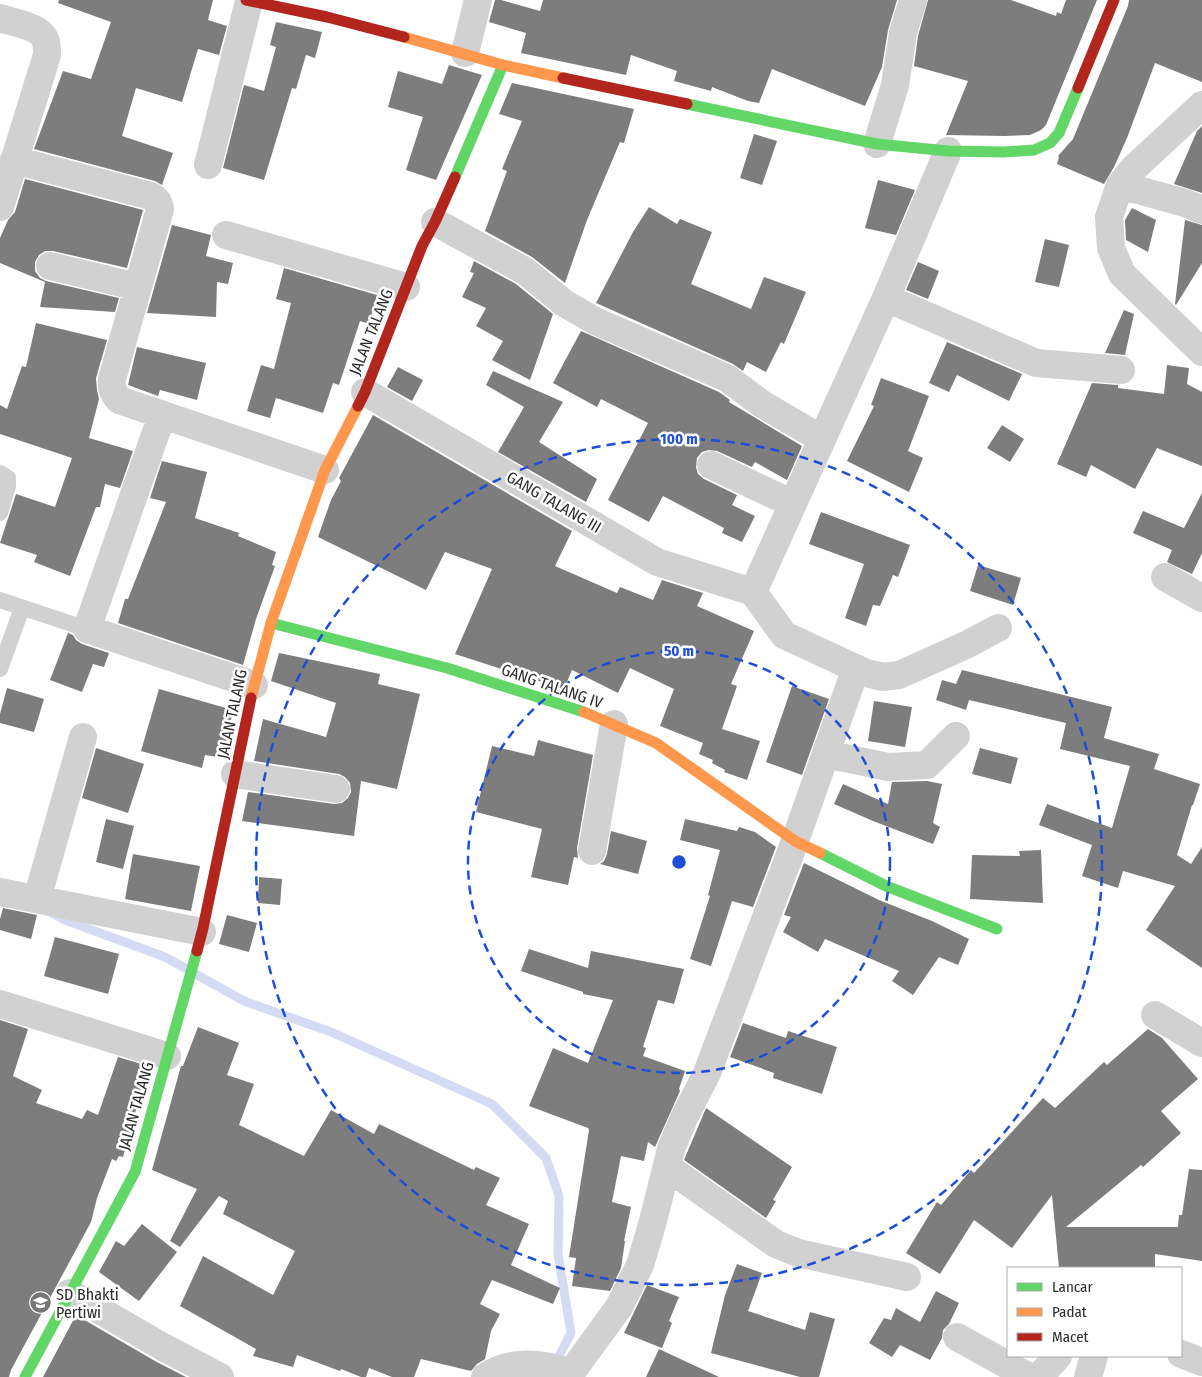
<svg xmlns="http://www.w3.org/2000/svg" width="1202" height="1377" font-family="'Fira Sans Condensed',sans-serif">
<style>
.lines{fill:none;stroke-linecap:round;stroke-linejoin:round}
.stream{stroke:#d4dbf2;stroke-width:9}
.building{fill:#7d7d7d}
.lane{stroke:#d1d1d1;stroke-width:16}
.street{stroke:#d1d1d1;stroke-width:28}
.fast{stroke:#63d668;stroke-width:11}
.slow{stroke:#ff974d;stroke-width:11}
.jam{stroke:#b3261e;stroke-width:11}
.ring{fill:none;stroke:#1d4ed8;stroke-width:2.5;stroke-dasharray:9 6}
.labels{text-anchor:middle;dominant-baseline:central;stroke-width:5;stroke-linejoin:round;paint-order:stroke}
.street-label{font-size:16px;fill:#2c2c2c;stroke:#fff}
.poi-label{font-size:16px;fill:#2c2c2c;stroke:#fff;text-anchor:start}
.centre{fill:#1d4ed8;stroke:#fff;stroke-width:2.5}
.ring-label{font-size:15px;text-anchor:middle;font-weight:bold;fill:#1d4ed8;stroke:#fff;stroke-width:5;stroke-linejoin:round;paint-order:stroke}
</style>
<rect width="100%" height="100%" fill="#fff"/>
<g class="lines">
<path class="stream" d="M 52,913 L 65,920 L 165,957 L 244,1001 L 331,1032 L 492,1104 L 546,1158 L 559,1196 L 558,1254 L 571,1333 L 554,1366"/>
</g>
<path class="building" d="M 59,0 L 213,0 L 208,20 L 227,26 L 219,55 L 198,49 L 182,102 L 136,88 L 122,136 L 173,153 L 162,185 L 155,181 L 34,149 L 63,71 L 91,79 L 111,22 L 58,3 Z
M 495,0 L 501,0 L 540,11 L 543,0 L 897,0 L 888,30 L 882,67 L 865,106 L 772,69 L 759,103 L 748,101 L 712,87 L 711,91 L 674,81 L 677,71 L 631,55 L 626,75 L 521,53 L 526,33 L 489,22 Z
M 928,0 L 1011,0 L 1056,16 L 1057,12 L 1061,14 L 1066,0 L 1097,0 L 1046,125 L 1041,130 L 1030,135 L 1004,136 L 946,135 L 968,81 L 914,66 L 918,36 Z
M 1129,0 L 1202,0 L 1202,82 L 1155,63 L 1127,138 L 1114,167 L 1104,184 L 1057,164 L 1059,157 L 1058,156 L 1073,139 L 1128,6 Z
M 276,22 L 322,32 L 315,58 L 306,55 L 296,89 L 292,88 L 264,180 L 223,168 L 244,85 L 264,91 L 276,47 L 270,45 Z
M 449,65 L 482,75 L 436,180 L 406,170 L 423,117 L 388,107 L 398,71 L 442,84 Z
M 512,83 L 634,109 L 624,143 L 620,142 L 587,220 L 565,283 L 532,257 L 485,231 L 507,171 L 502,169 L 522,121 L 499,114 Z
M 1202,126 L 1202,193 L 1174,184 L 1197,131 Z
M 754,134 L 777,141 L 762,185 L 740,178 Z
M 25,179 L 143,210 L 127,268 L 53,251 L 45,251 L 39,255 L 35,262 L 35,271 L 40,278 L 46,281 L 119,298 L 115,312 L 40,307 L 45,282 L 0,263 L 0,238 L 8,220 L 15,212 Z
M 878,180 L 915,190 L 896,235 L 865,228 Z
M 649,207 L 677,224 L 680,219 L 712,232 L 691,284 L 751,309 L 764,277 L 806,292 L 784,344 L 781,342 L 766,372 L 747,362 L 743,371 L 733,364 L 596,303 L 633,232 Z
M 1132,208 L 1156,220 L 1148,252 L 1126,240 L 1125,220 Z
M 1185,220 L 1202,225 L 1202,263 L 1176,305 L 1175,304 Z
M 172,225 L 211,235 L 206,256 L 233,263 L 228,284 L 217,282 L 216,317 L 147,313 Z
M 1045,239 L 1069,245 L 1059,287 L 1035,282 Z
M 474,261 L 516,284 L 553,314 L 530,380 L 492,360 L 503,341 L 476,326 L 486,308 L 462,297 L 474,273 L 470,272 Z
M 918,262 L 939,271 L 928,299 L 906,290 Z
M 284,268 L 377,295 L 369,324 L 360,321 L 339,385 L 333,383 L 323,413 L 276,398 L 270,418 L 247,411 L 261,365 L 274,369 L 291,303 L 276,299 Z
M 1124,310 L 1134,314 L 1125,355 L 1105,353 Z
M 36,323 L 107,340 L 96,378 L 97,390 L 99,399 L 89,438 L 133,451 L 120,488 L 105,484 L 100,507 L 96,507 L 70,576 L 34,562 L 37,555 L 0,543 L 16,494 L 55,507 L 72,458 L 0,434 L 0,405 L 7,409 L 22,366 L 26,367 Z
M 581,331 L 719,392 L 730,400 L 729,402 L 802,446 L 787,480 L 755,462 L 752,467 L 717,451 L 709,450 L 702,452 L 697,458 L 696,467 L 698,474 L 704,479 L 737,495 L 732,505 L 755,516 L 742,542 L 722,533 L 724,528 L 663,496 L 649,522 L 608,500 L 648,423 L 601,399 L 597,407 L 553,383 Z
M 947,342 L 1022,374 L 1009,401 L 957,375 L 949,392 L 929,383 Z
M 137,347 L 206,363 L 197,400 L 160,390 L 158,396 L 128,385 Z
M 1167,365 L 1189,368 L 1187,384 L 1202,392 L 1202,466 L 1157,448 L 1135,489 L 1091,465 L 1086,477 L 1057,464 L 1092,383 L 1118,385 L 1118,388 L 1164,394 Z
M 398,367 L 423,380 L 412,401 L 387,387 Z
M 493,371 L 563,402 L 539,442 L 597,479 L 586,502 L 498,452 L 524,407 L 486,385 Z
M 881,378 L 929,396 L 908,451 L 923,458 L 909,492 L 847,461 L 874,406 L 871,405 Z
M 373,415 L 572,531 L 555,566 L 617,593 L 620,587 L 653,600 L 662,580 L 703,593 L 697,606 L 754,631 L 731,684 L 737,686 L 722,729 L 760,741 L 747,780 L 724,772 L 725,770 L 712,763 L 713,760 L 699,754 L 703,743 L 660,726 L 674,689 L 630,668 L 618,693 L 572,670 L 564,689 L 455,654 L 492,569 L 445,552 L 426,590 L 318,537 L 331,500 L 341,481 L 339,478 Z
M 1002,425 L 1024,439 L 1010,462 L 987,448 Z
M 162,461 L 207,472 L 195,518 L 239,533 L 238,536 L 276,552 L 272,565 L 275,566 L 256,619 L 243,665 L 118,623 L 125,599 L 128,599 L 166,502 L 150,498 Z
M 1202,493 L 1202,553 L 1192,574 L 1167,562 L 1172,550 L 1133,533 L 1143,511 L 1184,528 Z
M 821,512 L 910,545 L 898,577 L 893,575 L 880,606 L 873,605 L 866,626 L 845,618 L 864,564 L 809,544 Z
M 978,565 L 1021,578 L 1013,605 L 970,591 Z
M 68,633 L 73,635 L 76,640 L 82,644 L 109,653 L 104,667 L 93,664 L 82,692 L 50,680 Z
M 279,653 L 380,674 L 378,684 L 420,694 L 397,789 L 361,781 L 354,836 L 242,821 L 248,792 L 334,804 L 342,803 L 348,798 L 351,792 L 350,783 L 345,777 L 339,774 L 254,761 L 263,719 L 326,737 L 336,703 L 271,681 Z
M 962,670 L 1112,707 L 1104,738 L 1159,754 L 1154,769 L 1200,784 L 1193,805 L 1192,805 L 1177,855 L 1191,864 L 1202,847 L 1202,968 L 1146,930 L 1175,886 L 1123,871 L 1118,888 L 1082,876 L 1092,845 L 1039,825 L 1047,804 L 1112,828 L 1130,766 L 1060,749 L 1066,723 L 969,700 L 966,710 L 936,700 L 942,680 L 956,684 Z
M 792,686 L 829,699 L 802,775 L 766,762 Z
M 7,688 L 44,699 L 34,732 L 0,723 L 0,714 Z
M 159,689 L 233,710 L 223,758 L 205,755 L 202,768 L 141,751 Z
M 874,701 L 912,707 L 905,747 L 868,741 Z
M 538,740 L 593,755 L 577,848 L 578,858 L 574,857 L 568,885 L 531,877 L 542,829 L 476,812 L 492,746 L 534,756 Z
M 96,748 L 144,764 L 128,813 L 82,798 Z
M 980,748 L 1018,758 L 1011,784 L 972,774 Z
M 927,781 L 942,784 L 933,823 L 940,827 L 933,844 L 873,821 L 834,804 L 843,784 L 888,804 L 892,782 Z
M 106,819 L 134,826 L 123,869 L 96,862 Z
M 685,819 L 737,831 L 739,827 L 755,832 L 776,847 L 753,907 L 732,901 L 711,966 L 690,959 L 710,896 L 708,895 L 720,850 L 680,840 Z
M 611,831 L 647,841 L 638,874 L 600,864 L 604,861 L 607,854 Z
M 1041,850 L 1043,903 L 970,899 L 972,855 L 1020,856 L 1019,851 Z
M 133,854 L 200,866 L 191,911 L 125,899 Z
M 804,863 L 879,900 L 932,921 L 969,939 L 958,965 L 939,957 L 913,995 L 892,981 L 899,971 L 825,939 L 818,952 L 783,932 L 791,917 L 784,915 Z
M 259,877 L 282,879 L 280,905 L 258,903 Z
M 3,908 L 37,915 L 31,939 L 0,930 L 0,919 Z
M 227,915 L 257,923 L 249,952 L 219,944 Z
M 55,937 L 119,954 L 108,994 L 44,976 Z
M 529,949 L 588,968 L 591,951 L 684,969 L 674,1004 L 658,1000 L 643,1047 L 646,1048 L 643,1056 L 685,1071 L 679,1089 L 680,1091 L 655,1147 L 648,1142 L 644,1161 L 621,1156 L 612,1202 L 631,1207 L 624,1241 L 625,1241 L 621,1268 L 610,1291 L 572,1286 L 576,1258 L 569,1257 L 589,1130 L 588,1128 L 529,1106 L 553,1048 L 588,1063 L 613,1000 L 583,994 L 583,992 L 521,971 Z
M 0,1020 L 28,1029 L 13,1076 L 42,1090 L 36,1103 L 82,1119 L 87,1110 L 98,1115 L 118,1057 L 148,1066 L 123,1157 L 119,1156 L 116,1161 L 112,1159 L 97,1198 L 91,1222 L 11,1370 L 9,1377 L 0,1377 Z
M 743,1023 L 786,1038 L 788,1031 L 837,1047 L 822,1094 L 773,1078 L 774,1073 L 730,1057 Z
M 198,1027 L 239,1043 L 227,1075 L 254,1084 L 239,1125 L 304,1156 L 331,1110 L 374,1134 L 379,1124 L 474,1170 L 476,1167 L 500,1178 L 486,1205 L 529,1224 L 511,1265 L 560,1288 L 553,1304 L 492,1280 L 480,1304 L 500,1314 L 491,1331 L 485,1359 L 477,1364 L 471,1371 L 421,1359 L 414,1377 L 392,1377 L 369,1368 L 366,1377 L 361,1377 L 341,1369 L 340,1371 L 297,1355 L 293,1367 L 253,1356 L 256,1349 L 180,1306 L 203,1256 L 273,1295 L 295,1251 L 223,1214 L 228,1201 L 219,1196 L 180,1247 L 170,1241 L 197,1189 L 152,1170 L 181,1066 L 183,1066 Z
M 1148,1029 L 1162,1038 L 1198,1079 L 1161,1111 L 1181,1133 L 1143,1167 L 1141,1165 L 1066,1227 L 1178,1227 L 1179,1215 L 1182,1215 L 1189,1169 L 1202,1170 L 1202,1261 L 1155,1254 L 1155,1268 L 1059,1268 L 1052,1195 L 1012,1248 L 974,1220 L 940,1274 L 906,1253 L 937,1202 L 941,1205 L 971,1170 L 974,1173 L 1043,1098 L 1055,1108 L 1104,1062 L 1107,1065 Z
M 706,1108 L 792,1167 L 773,1200 L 776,1201 L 766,1218 L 684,1160 Z
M 142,1224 L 177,1252 L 139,1301 L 99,1272 L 116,1241 L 124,1246 Z
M 737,1264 L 762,1273 L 748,1311 L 805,1330 L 810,1312 L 835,1319 L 819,1377 L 800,1377 L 711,1353 L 725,1295 Z
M 647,1285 L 679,1297 L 669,1321 L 672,1323 L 662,1348 L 624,1333 Z
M 936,1291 L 959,1303 L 949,1324 L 943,1330 L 942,1338 L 930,1360 L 900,1345 L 892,1357 L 869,1343 L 884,1318 L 891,1320 L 896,1308 L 920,1322 Z
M 76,1315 L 155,1361 L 186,1377 L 43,1377 Z
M 659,1349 L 719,1377 L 646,1377 Z"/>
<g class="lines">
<path class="lane" d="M 0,473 L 8,478 L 8,486 L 0,513
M 0,600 L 87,629
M 0,669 L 22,608"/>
<path class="street" d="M 0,18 C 14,23 42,26 46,42 C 47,46 47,51 47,55 L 0,207
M 465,53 L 478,0
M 1202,105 L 1133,169 L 1120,185 L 1109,217 L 1111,248 L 1122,274 L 1202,352
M 877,144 L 895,85 L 903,33 L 913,0
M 14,160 L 151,196 C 157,200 159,202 160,209 L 112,379 C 111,388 113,393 119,400 L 325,470
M 208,165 L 249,1
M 1120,185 L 1185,203 L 1202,210
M 435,222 L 525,271 L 564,303 L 595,321 L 727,378 L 762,404 L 822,439
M 226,235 L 406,287
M 50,266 L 138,287
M 886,298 L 1036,363 L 1121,370
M 365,392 L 657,562 L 753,592
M 162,415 L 87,629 L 254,685
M 711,465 L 793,504
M 1165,577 L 1202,598
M 753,592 L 886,298 L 948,151
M 753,592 L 784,635 L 866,673 L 883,677 L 899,675 L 966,645 L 998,628
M 826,754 L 888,767 L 927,765 L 956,736
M 235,774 L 336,789
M 592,851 L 614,724
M 0,892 L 202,932
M 37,899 L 83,737
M 0,1004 L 167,1056
M 1155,1015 L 1202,1043
M 667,1167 L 776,1244 L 798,1253 L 907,1277
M 70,1293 L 163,1347 L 220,1377
M 957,1337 L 1029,1377
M 1181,1354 L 1202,1362
M 485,1377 C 511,1359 543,1363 571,1373
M 568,1377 L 619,1307 L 640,1265 L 653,1221 L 671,1149 L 684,1118 L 707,1073 L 795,841 L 856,668
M 1039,1377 L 1058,1356
M 1088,1377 L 1094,1356"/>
<path class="fast" d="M 687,104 L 877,144 L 948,151 L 1004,152 L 1034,150 L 1050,143 L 1059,133 L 1078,88
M 455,177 L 503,65
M 271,623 L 447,668 L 584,712
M 820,853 L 886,886 L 997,929
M 25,1377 L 135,1172 L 197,951"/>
<path class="slow" d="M 404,37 L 503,65 L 563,78
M 251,698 L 271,623 L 325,470 L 358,406
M 584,712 L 656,743 L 795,841 L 820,853"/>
<path class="jam" d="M 246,0 L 327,17 L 404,37
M 563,78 L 687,104
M 1078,88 L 1114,0
M 358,406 L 365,392 L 422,246 L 435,222 L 455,177
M 197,951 L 203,928 L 251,698"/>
</g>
<g class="ring">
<circle cx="679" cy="862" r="211"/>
<circle cx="679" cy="862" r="423"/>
</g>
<defs>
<symbol id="school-disc" viewBox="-11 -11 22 22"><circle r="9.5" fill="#767676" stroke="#fff"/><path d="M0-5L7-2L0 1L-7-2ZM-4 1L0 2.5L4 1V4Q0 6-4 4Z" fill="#fff"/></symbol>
</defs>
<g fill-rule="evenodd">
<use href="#school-disc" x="28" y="1290" width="25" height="25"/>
</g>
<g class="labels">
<g class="street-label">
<text transform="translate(371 332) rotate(-68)">JALAN TALANG</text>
<text transform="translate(554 502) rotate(30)">GANG TALANG III</text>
<text transform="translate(552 686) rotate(19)">GANG TALANG IV</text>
<text transform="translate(232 714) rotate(-78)">JALAN TALANG</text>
<text transform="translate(136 1106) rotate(-74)">JALAN TALANG</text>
</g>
<g class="poi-label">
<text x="56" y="1294">SD Bhakti<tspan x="56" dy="18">Pertiwi</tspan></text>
</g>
</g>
<circle cx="679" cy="862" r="8" class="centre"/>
<g class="ring-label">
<text x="679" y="444">100 m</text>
<text x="679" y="656">50 m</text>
</g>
<rect x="1007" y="1267" width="175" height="90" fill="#ffffff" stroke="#ababab"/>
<rect x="1017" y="1283" width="25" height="8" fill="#63d668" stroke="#ababab"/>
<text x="1052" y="1292" font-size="15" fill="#2c2c2c">Lancar</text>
<rect x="1017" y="1308" width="25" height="8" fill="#ff974d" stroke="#ababab"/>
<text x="1052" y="1317" font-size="15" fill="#2c2c2c">Padat</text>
<rect x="1017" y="1333" width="25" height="8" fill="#b3261e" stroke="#ababab"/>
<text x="1052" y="1342" font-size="15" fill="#2c2c2c">Macet</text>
</svg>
